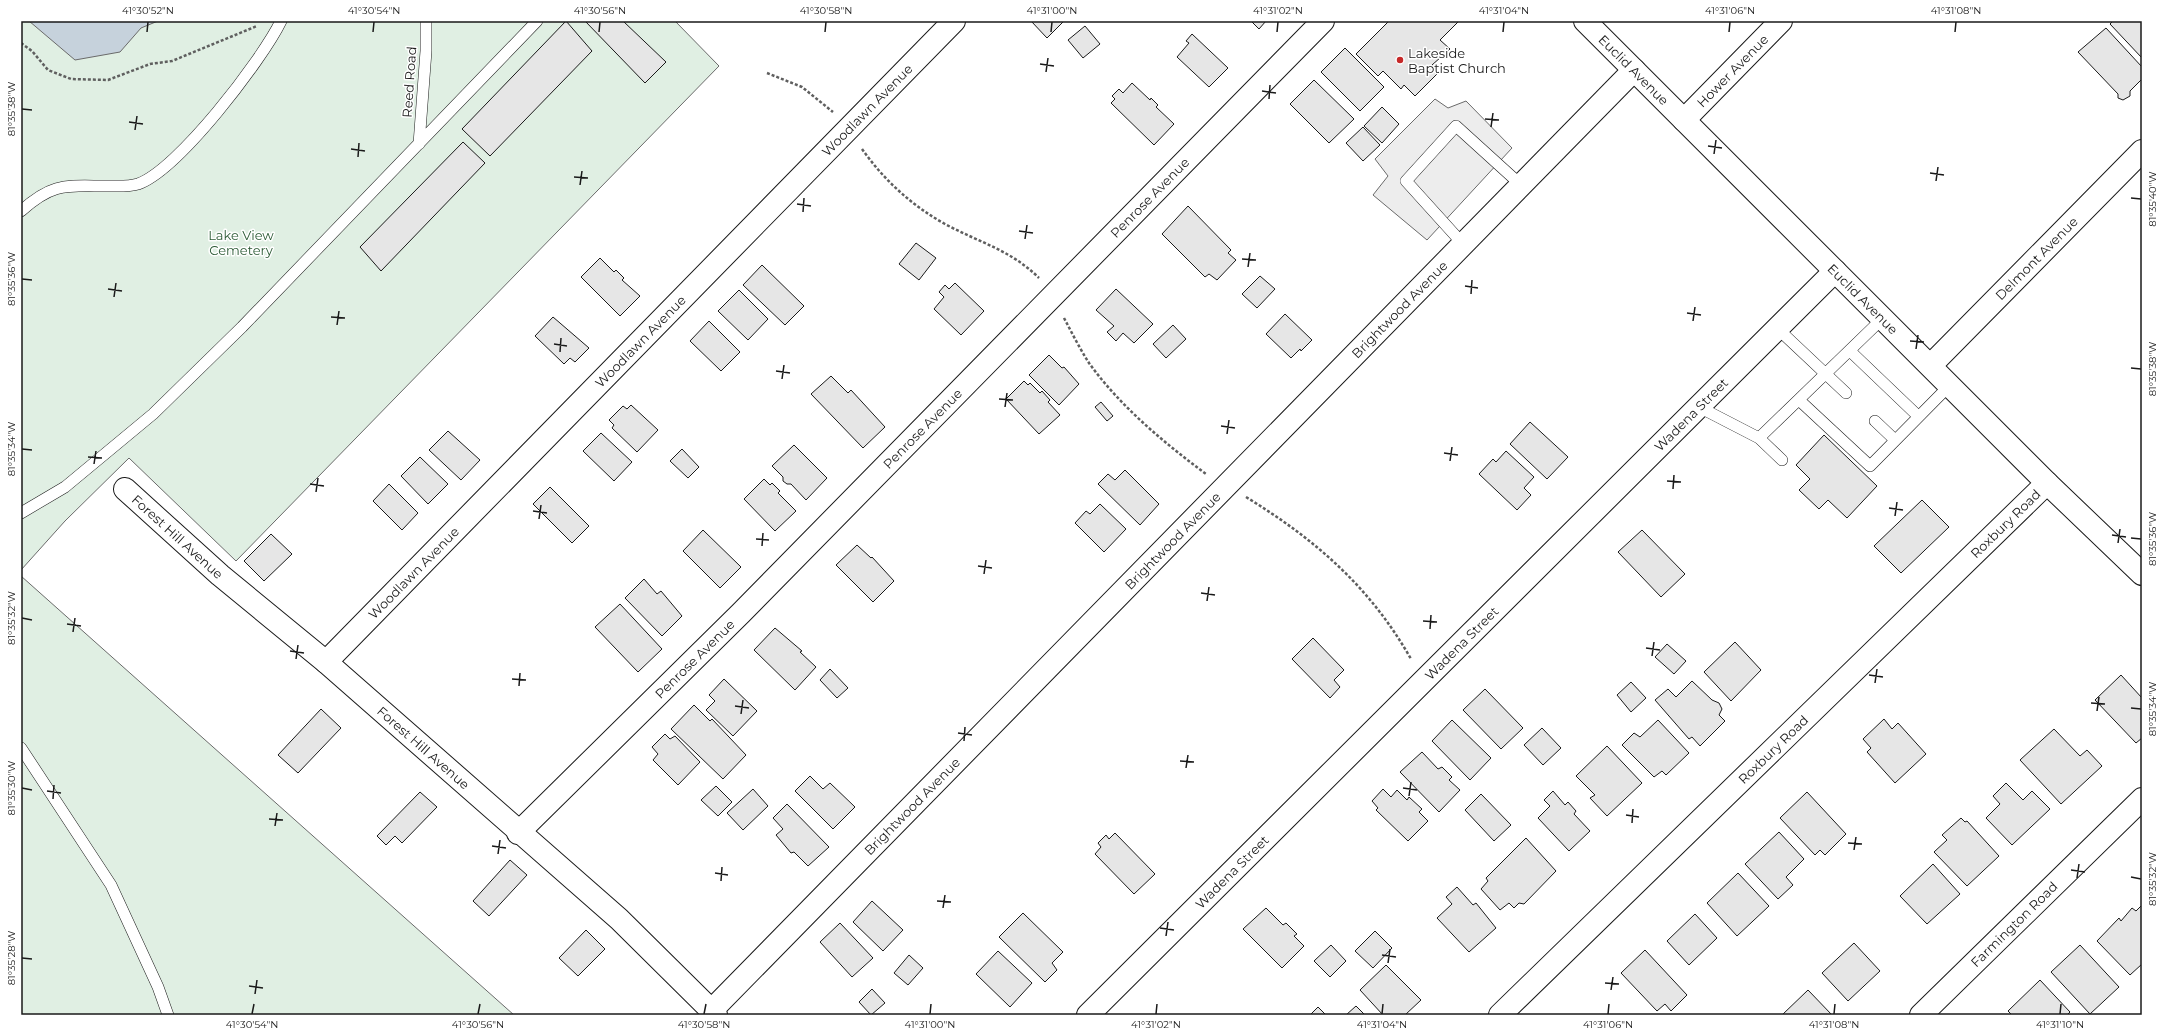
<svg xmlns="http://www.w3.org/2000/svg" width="2163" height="1036" font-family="Montserrat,sans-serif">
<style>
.green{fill:#e0efe3;stroke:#6a6a6a}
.parking{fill:#ededed;stroke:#6a6a6a}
.water{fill:#c6d2dc;stroke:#6a6a6a}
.building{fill:#e6e6e6;stroke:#1a1a1a}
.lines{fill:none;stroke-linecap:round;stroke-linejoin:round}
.lane-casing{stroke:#1a1a1a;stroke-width:12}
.street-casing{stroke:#1a1a1a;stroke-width:24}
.primary-casing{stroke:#1a1a1a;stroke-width:24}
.path{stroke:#5f5f5f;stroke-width:2.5;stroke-dasharray:3 2;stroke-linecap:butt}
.lane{stroke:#fff;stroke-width:11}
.street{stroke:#fff;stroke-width:22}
.primary{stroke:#fff;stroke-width:22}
.ticks{fill:none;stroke:#1a1a1a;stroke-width:1.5}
.poi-dot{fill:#c62828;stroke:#fff;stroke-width:1.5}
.labels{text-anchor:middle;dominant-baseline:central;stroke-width:3;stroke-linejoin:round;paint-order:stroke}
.poi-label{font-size:13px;fill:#1a1a1a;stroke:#fff;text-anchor:start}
.street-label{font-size:13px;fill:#1a1a1a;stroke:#fff}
.park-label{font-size:13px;fill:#2b5a34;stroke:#fff}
.neatline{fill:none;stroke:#1a1a1a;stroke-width:1.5}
.ticks-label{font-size:10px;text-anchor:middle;fill:#1a1a1a}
</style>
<rect width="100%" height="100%" fill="#fff"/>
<path class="green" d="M 21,21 L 675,21 L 719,66 L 236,561 L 129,458 L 65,521 L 21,570 Z
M 21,576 L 514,1015 L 21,1015 Z"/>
<path class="parking" d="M 1435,99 L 1448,108 L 1466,101 L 1512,148 L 1427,240 L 1373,195 L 1388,176 L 1375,159 Z"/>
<path class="water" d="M 29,21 L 158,21 L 141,28 L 120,52 L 75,60 Z"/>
<path class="building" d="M 566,21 L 592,51 L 490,156 L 462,129 Z
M 585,21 L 623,21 L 666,62 L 645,83 Z
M 1031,21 L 1064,21 L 1047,38 Z
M 1251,21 L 1266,21 L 1259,29 Z
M 1389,21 L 1459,21 L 1440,40 L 1450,49 L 1432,65 L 1439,72 L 1415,96 L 1404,85 L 1401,89 L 1383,71 L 1378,76 L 1356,54 Z
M 2113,21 L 2142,21 L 2142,58 L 2110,24 Z
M 1085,26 L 1100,44 L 1083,58 L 1068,40 Z
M 2106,28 L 2142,67 L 2142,79 L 2130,91 L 2130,96 L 2123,100 L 2118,98 L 2118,94 L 2078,52 Z
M 1192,34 L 1228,68 L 1209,87 L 1177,57 L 1189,43 L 1186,41 Z
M 1345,48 L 1384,87 L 1360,111 L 1321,72 Z
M 1314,80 L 1354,119 L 1329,143 L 1290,104 Z
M 1132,83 L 1150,100 L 1151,98 L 1158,105 L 1156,107 L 1174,124 L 1154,145 L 1111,103 L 1115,99 L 1112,96 L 1119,89 L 1123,93 Z
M 1382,107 L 1399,124 L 1382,143 L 1364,126 Z
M 1363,127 L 1380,145 L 1363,161 L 1346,143 Z
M 463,142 L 485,163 L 381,271 L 360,247 Z
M 1188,206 L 1231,250 L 1228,253 L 1236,260 L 1217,280 L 1209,274 L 1205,277 L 1162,234 Z
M 916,243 L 936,258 L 919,280 L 899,264 Z
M 600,258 L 614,272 L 616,270 L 624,278 L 622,280 L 640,296 L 620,316 L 581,277 Z
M 762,265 L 804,306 L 785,325 L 743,285 Z
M 1260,276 L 1275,289 L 1257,308 L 1242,294 Z
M 955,283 L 984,311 L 961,335 L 934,309 L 944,297 L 939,292 L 945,285 L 949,289 Z
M 1116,289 L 1153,324 L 1134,343 L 1123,333 L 1116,341 L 1107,332 L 1114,326 L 1096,310 Z
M 739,290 L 768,319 L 748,340 L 718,311 Z
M 1285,314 L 1312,340 L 1301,351 L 1300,349 L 1291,358 L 1266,334 Z
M 553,317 L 589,348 L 575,362 L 570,358 L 564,364 L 535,336 Z
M 709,321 L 740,352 L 721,371 L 690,341 Z
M 1173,325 L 1186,339 L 1166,358 L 1153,344 Z
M 1049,355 L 1062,368 L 1064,367 L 1079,384 L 1059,405 L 1029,375 Z
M 831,376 L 848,393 L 851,390 L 885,427 L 863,448 L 811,394 Z
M 1024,381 L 1028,385 L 1030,383 L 1040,393 L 1042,391 L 1050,400 L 1048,402 L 1060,415 L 1039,434 L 1006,399 Z
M 1101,402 L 1113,416 L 1107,421 L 1095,407 Z
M 631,405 L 658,430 L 637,452 L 612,428 L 614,425 L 609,420 L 623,406 L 627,409 Z
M 1530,422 L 1568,457 L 1547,479 L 1510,444 Z
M 448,431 L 480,460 L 461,480 L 429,450 Z
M 601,433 L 632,462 L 614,481 L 583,451 Z
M 1824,435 L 1877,486 L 1847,518 L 1828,500 L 1819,509 L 1799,490 L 1810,479 L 1796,465 Z
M 794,445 L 827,478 L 806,500 L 791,484 L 787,484 L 783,481 L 783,477 L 772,466 Z
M 682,449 L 699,467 L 688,478 L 670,461 Z
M 1506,451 L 1534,477 L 1524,488 L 1531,495 L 1517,510 L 1479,474 L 1493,459 L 1496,462 Z
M 420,457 L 448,484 L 428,504 L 401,476 Z
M 1125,470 L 1159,504 L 1140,525 L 1098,484 L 1108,474 L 1115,480 Z
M 764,479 L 770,485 L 772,483 L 780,491 L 778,493 L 796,511 L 775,531 L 744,499 Z
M 389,484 L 418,513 L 402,530 L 373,501 Z
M 550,487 L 589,526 L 572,543 L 533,504 Z
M 1922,500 L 1949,527 L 1901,573 L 1874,546 Z
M 1100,504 L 1126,529 L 1104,552 L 1075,523 L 1086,511 L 1090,514 Z
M 703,530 L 741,567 L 720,588 L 683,551 Z
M 1642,530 L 1685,574 L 1661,597 L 1618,552 Z
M 271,534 L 292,554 L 264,581 L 244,561 Z
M 857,545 L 871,558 L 872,557 L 894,581 L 873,602 L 836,565 Z
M 644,579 L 657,594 L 661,591 L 682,616 L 662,636 L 625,598 Z
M 620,604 L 662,649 L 638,672 L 595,627 Z
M 775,628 L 802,651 L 800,652 L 816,667 L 795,690 L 754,650 Z
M 1313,638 L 1344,670 L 1334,680 L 1340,687 L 1330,698 L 1292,659 Z
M 1735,642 L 1761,670 L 1731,701 L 1704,672 Z
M 1667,644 L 1686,661 L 1674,674 L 1655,657 Z
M 830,669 L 848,688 L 837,698 L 820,680 Z
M 2121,675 L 2142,698 L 2142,738 L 2136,743 L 2095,700 Z
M 724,679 L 757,711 L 733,736 L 706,710 L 715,701 L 709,695 Z
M 1692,681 L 1712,700 L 1719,703 L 1722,709 L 1719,715 L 1725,721 L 1700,746 L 1692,737 L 1689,739 L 1655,700 L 1668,689 L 1676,697 Z
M 1631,682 L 1646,698 L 1631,712 L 1617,695 Z
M 1485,689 L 1523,728 L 1501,749 L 1463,710 Z
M 694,705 L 710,721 L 712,719 L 746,755 L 723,779 L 671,729 Z
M 321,709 L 341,728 L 298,773 L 278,755 Z
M 1884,719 L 1892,729 L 1898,723 L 1926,754 L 1895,783 L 1867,752 L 1871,748 L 1863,739 Z
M 1452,720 L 1491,758 L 1470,780 L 1432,741 Z
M 1658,720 L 1689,753 L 1666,775 L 1662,771 L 1654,777 L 1622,745 L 1634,733 L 1640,737 Z
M 1542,728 L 1561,748 L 1543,765 L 1524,745 Z
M 2054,729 L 2080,756 L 2087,750 L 2102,766 L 2061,804 L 2020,760 Z
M 665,734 L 670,739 L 675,736 L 700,762 L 678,785 L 653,760 L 658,754 L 652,747 Z
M 1607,746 L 1642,783 L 1607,816 L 1590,798 L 1595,795 L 1576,776 Z
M 1422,752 L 1438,769 L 1442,767 L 1452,777 L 1449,780 L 1460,790 L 1439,812 L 1400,772 Z
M 810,776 L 823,789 L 830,783 L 855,807 L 833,829 L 795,791 Z
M 2006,783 L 2023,800 L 2032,791 L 2050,809 L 2012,845 L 1986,818 L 2000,804 L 1993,796 Z
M 716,786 L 732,802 L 718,816 L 701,800 Z
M 753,789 L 768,806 L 743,830 L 727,813 Z
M 1383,789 L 1391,797 L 1397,790 L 1407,800 L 1409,797 L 1422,809 L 1419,812 L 1428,821 L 1408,841 L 1376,810 L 1378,808 L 1372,801 Z
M 1553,791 L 1565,805 L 1568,802 L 1576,811 L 1574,814 L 1590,831 L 1569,851 L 1538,818 L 1550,806 L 1544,800 Z
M 420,792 L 437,807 L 402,843 L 395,836 L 386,845 L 377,836 Z
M 1807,792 L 1846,834 L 1825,855 L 1820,850 L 1815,855 L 1780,818 Z
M 1481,794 L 1511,825 L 1494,841 L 1465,810 Z
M 787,804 L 829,847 L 808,866 L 794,852 L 791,853 L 776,835 L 783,829 L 773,818 Z
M 1961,818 L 1965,822 L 1967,821 L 1999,856 L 1967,886 L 1934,852 L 1947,840 L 1942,835 Z
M 1779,832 L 1804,859 L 1786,877 L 1793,885 L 1778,899 L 1745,864 Z
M 1115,833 L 1155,874 L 1134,894 L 1095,854 L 1101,847 L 1098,843 L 1106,835 L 1109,839 Z
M 1526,838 L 1556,871 L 1524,904 L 1519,903 L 1514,908 L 1509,903 L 1500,910 L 1481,889 L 1488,881 L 1486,878 Z
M 510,860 L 527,875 L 489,916 L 473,901 Z
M 1933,864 L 1960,894 L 1927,924 L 1900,896 Z
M 1738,873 L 1769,906 L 1737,936 L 1707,903 Z
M 1457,887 L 1473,905 L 1476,903 L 1496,928 L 1469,952 L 1437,918 L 1452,904 L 1446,897 Z
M 872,901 L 903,930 L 883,951 L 853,922 Z
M 2142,905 L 2142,964 L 2130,975 L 2097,941 L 2119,918 L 2121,921 L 2132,908 L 2136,911 Z
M 1266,908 L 1283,925 L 1286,923 L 1297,934 L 1294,936 L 1304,946 L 1282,968 L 1243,929 Z
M 1023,913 L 1063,952 L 1052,963 L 1057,970 L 1045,982 L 999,937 Z
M 1695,914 L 1717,938 L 1689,965 L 1667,941 Z
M 840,923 L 873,958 L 852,977 L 820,942 Z
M 586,930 L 605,949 L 578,976 L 559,958 Z
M 1375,931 L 1392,948 L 1373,968 L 1355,951 Z
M 1854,943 L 1880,971 L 1848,1001 L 1822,973 Z
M 1331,945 L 1346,961 L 1330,977 L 1314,961 Z
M 2080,945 L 2119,987 L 2090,1014 L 2051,972 Z
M 1645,950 L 1687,995 L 1671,1011 L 1665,1004 L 1657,1011 L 1621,973 Z
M 998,951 L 1032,983 L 1010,1007 L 976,974 Z
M 909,955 L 923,968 L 908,985 L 894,973 Z
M 1386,965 L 1421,1000 L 1405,1015 L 1383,1015 L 1360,990 Z
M 2040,980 L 2070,1012 L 2067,1015 L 2012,1015 L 2008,1011 Z
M 872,989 L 885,1003 L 871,1015 L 859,1002 Z
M 1808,990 L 1832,1015 L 1782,1015 Z
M 1356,1006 L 1365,1015 L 1346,1015 Z
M 1318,1007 L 1326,1015 L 1310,1015 Z"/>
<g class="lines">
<defs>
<path id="lane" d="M 419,144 L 426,51 L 426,21
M 21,211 C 53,182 66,186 107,186 C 117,186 128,187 138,184 C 178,170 262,60 281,21
M 1463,244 L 1406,181 L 1456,126 L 1521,185
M 1777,328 L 1846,393
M 1850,351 L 1918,416
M 1799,400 L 1870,466 L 1950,385
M 1699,407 L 1759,438 L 1883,318
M 1875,421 L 1895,440
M 1759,438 L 1782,460
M 21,513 L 65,487 L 153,414 L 242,327 L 537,21
M 21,748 L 111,885 L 158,987 L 168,1015"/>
<g id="street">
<path id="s1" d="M 1684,120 L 1781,21"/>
<path id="s2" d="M 1931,365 L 2142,151"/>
<path id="s3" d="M 125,489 L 220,575 L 326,662 L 619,919 L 716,1015"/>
<path id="s4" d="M 326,662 L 954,21"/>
<path id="s5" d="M 518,833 L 741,613 L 1323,21"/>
<path id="s6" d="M 711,1011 L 1634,70"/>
<path id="s7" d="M 1088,1015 L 1835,271"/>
<path id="s8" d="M 1500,1015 L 2047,483"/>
<path id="s9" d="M 1921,1015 L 2142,799"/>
</g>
<g id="primary">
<path id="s10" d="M 1585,21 L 2047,483 L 2142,574"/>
</g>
</defs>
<use href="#lane" class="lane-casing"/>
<use href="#street" class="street-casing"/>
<use href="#primary" class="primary-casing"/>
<path class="path" d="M 21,43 L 32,51 L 48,70 L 71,79 L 108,80 L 150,64 L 172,61 L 257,26
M 767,73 L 802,87 L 833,112
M 862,149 C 884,180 911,205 945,224 C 978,242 1011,250 1039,278
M 1064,318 C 1072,333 1080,349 1089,363 C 1120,406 1163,442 1206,474
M 1246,497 C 1316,540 1370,587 1411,659"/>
<use href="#lane" class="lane"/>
<use href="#street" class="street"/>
<use href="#primary" class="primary"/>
</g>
<path class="ticks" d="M 147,32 L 148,22M 373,32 L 374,22M 599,32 L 600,22M 825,32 L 826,22M 1051,32 L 1052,22M 1277,32 L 1278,22M 1503,32 L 1504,22M 1729,32 L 1730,22M 1955,32 L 1956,22M 1040,64 L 1054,66M 1046,72 L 1048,58M 1262,91 L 1276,93M 1269,99 L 1270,85M 22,109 L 32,110M 1485,119 L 1499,120M 129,122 L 143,124M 1491,127 L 1493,113M 135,130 L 137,116M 1708,146 L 1722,148M 351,149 L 365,151M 1714,154 L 1716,140M 358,157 L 359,143M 1930,173 L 1944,175M 574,177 L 588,178M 1936,181 L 1938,167M 580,185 L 582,171M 2131,198 L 2141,199M 797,204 L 811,206M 803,212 L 804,198M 1019,231 L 1033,233M 1025,239 L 1027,225M 1242,259 L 1256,260M 1248,267 L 1250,253M 22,279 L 32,280M 1465,286 L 1478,288M 108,289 L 122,291M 1471,294 L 1472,280M 114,297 L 116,283M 1687,313 L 1701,315M 331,317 L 345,318M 1693,321 L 1695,307M 337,325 L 339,311M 1910,341 L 1924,342M 554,344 L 567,346M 1916,349 L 1918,335M 560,352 L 561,338M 2131,368 L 2141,369M 776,371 L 790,373M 782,379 L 784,365M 999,399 L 1013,400M 1005,407 L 1007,393M 1221,426 L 1235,428M 1227,434 L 1229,420M 22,449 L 32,450M 1444,453 L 1458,455M 88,457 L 102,458M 1450,461 L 1452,447M 94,464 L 96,451M 1667,481 L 1681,482M 310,484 L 324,486M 1673,489 L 1674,475M 316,492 L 318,478M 1889,508 L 1903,510M 533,511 L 547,513M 1895,516 L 1897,502M 539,519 L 541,505M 2112,535 L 2126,537M 2131,538 L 2141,539M 756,539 L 769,540M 2118,543 L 2120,529M 762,546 L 763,533M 978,566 L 992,568M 984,574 L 986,560M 1201,593 L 1215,595M 1207,601 L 1209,587M 22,618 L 32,620M 1423,621 L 1437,622M 67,624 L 81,626M 1430,629 L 1431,615M 73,632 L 75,618M 1646,648 L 1660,650M 290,651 L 304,653M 1652,656 L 1654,642M 296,659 L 298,645M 1869,675 L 1883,677M 512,679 L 526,680M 1875,683 L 1877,669M 519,686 L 520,673M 2091,703 L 2105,704M 735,706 L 749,708M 2131,708 L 2141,709M 2097,711 L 2099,697M 741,714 L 743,700M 958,733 L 972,735M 964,741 L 965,727M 1180,761 L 1194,762M 1186,768 L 1188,755M 22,788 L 32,790M 1403,788 L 1417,790M 47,791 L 61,793M 1409,796 L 1411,782M 53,799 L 54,785M 1626,815 L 1639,817M 269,819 L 283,820M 1632,823 L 1633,809M 275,826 L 277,813M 1848,843 L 1862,844M 492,846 L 506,848M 1854,850 L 1856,837M 498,854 L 500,840M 2071,870 L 2085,872M 715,873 L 728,875M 2131,877 L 2141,879M 2077,878 L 2079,864M 721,881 L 722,867M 937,901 L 951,902M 943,908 L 945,895M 1160,928 L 1174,930M 1166,936 L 1168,922M 1382,955 L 1396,957M 22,958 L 32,959M 1388,963 L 1390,949M 1605,983 L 1619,984M 249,986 L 263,988M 1611,990 L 1613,977M 255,994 L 257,980M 252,1014 L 254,1004M 478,1014 L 480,1004M 704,1014 L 706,1004M 930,1014 L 931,1004M 1156,1014 L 1157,1004M 1382,1014 L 1383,1004M 1608,1014 L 1609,1004M 1834,1014 L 1835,1004M 2060,1014 L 2061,1004"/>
<circle class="poi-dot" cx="1400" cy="60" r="4"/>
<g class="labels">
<g class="poi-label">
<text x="1408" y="53">Lakeside<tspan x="1408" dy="15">Baptist Church</tspan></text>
</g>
<g class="street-label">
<text stroke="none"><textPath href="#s10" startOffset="69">Euclid Avenue</textPath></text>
<text stroke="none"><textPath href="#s1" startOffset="69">Hower Avenue</textPath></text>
<text transform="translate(409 82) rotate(-86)">Reed Road</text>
<text stroke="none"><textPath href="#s4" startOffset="773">Woodlawn Avenue</textPath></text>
<text stroke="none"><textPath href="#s5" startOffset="896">Penrose Avenue</textPath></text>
<text stroke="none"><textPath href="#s2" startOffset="150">Delmont Avenue</textPath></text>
<text stroke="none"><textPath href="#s10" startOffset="393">Euclid Avenue</textPath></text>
<text stroke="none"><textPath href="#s6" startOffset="983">Brightwood Avenue</textPath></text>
<text stroke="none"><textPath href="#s4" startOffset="449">Woodlawn Avenue</textPath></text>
<text stroke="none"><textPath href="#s7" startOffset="851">Wadena Street</textPath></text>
<text stroke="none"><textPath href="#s5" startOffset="572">Penrose Avenue</textPath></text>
<text stroke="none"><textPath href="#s8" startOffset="705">Roxbury Road</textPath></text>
<text stroke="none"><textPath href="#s3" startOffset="71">Forest Hill Avenue</textPath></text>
<text stroke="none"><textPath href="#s6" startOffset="659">Brightwood Avenue</textPath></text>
<text stroke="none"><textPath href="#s4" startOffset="125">Woodlawn Avenue</textPath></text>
<text stroke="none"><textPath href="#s7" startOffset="527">Wadena Street</textPath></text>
<text stroke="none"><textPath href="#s5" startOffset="248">Penrose Avenue</textPath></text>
<text stroke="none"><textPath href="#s3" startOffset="395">Forest Hill Avenue</textPath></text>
<text stroke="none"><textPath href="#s8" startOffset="381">Roxbury Road</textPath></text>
<text stroke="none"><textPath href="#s6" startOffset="287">Brightwood Avenue</textPath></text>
<text stroke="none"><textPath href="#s7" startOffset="203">Wadena Street</textPath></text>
<text stroke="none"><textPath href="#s9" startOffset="130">Farmington Road</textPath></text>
</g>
<g class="park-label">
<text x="241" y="235">Lake View<tspan x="241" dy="15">Cemetery</tspan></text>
</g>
</g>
<rect width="2163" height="1036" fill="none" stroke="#ffffff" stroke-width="44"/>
<rect x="22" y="22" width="2119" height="992" class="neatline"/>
<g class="ticks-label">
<text x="148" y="14">41°30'52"N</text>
<text x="374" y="14">41°30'54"N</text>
<text x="600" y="14">41°30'56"N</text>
<text x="826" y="14">41°30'58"N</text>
<text x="1052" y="14">41°31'00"N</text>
<text x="1278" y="14">41°31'02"N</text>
<text x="1504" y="14">41°31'04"N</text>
<text x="1730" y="14">41°31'06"N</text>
<text x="1956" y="14">41°31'08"N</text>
<text transform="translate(11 109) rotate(-90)" y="4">81°35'38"W</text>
<text transform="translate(2152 199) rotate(-90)" y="4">81°35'40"W</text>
<text transform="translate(11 279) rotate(-90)" y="4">81°35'36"W</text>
<text transform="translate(2152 369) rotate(-90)" y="4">81°35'38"W</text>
<text transform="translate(11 449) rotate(-90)" y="4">81°35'34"W</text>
<text transform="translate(2152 539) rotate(-90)" y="4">81°35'36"W</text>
<text transform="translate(11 618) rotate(-90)" y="4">81°35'32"W</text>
<text transform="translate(2152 709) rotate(-90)" y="4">81°35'34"W</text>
<text transform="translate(11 788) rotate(-90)" y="4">81°35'30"W</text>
<text transform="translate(2152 879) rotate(-90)" y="4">81°35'32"W</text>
<text transform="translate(11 958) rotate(-90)" y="4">81°35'28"W</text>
<text x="252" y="1028">41°30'54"N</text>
<text x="478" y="1028">41°30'56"N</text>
<text x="704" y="1028">41°30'58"N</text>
<text x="930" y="1028">41°31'00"N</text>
<text x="1156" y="1028">41°31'02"N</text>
<text x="1382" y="1028">41°31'04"N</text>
<text x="1608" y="1028">41°31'06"N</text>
<text x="1834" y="1028">41°31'08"N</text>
<text x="2060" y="1028">41°31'10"N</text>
</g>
</svg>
